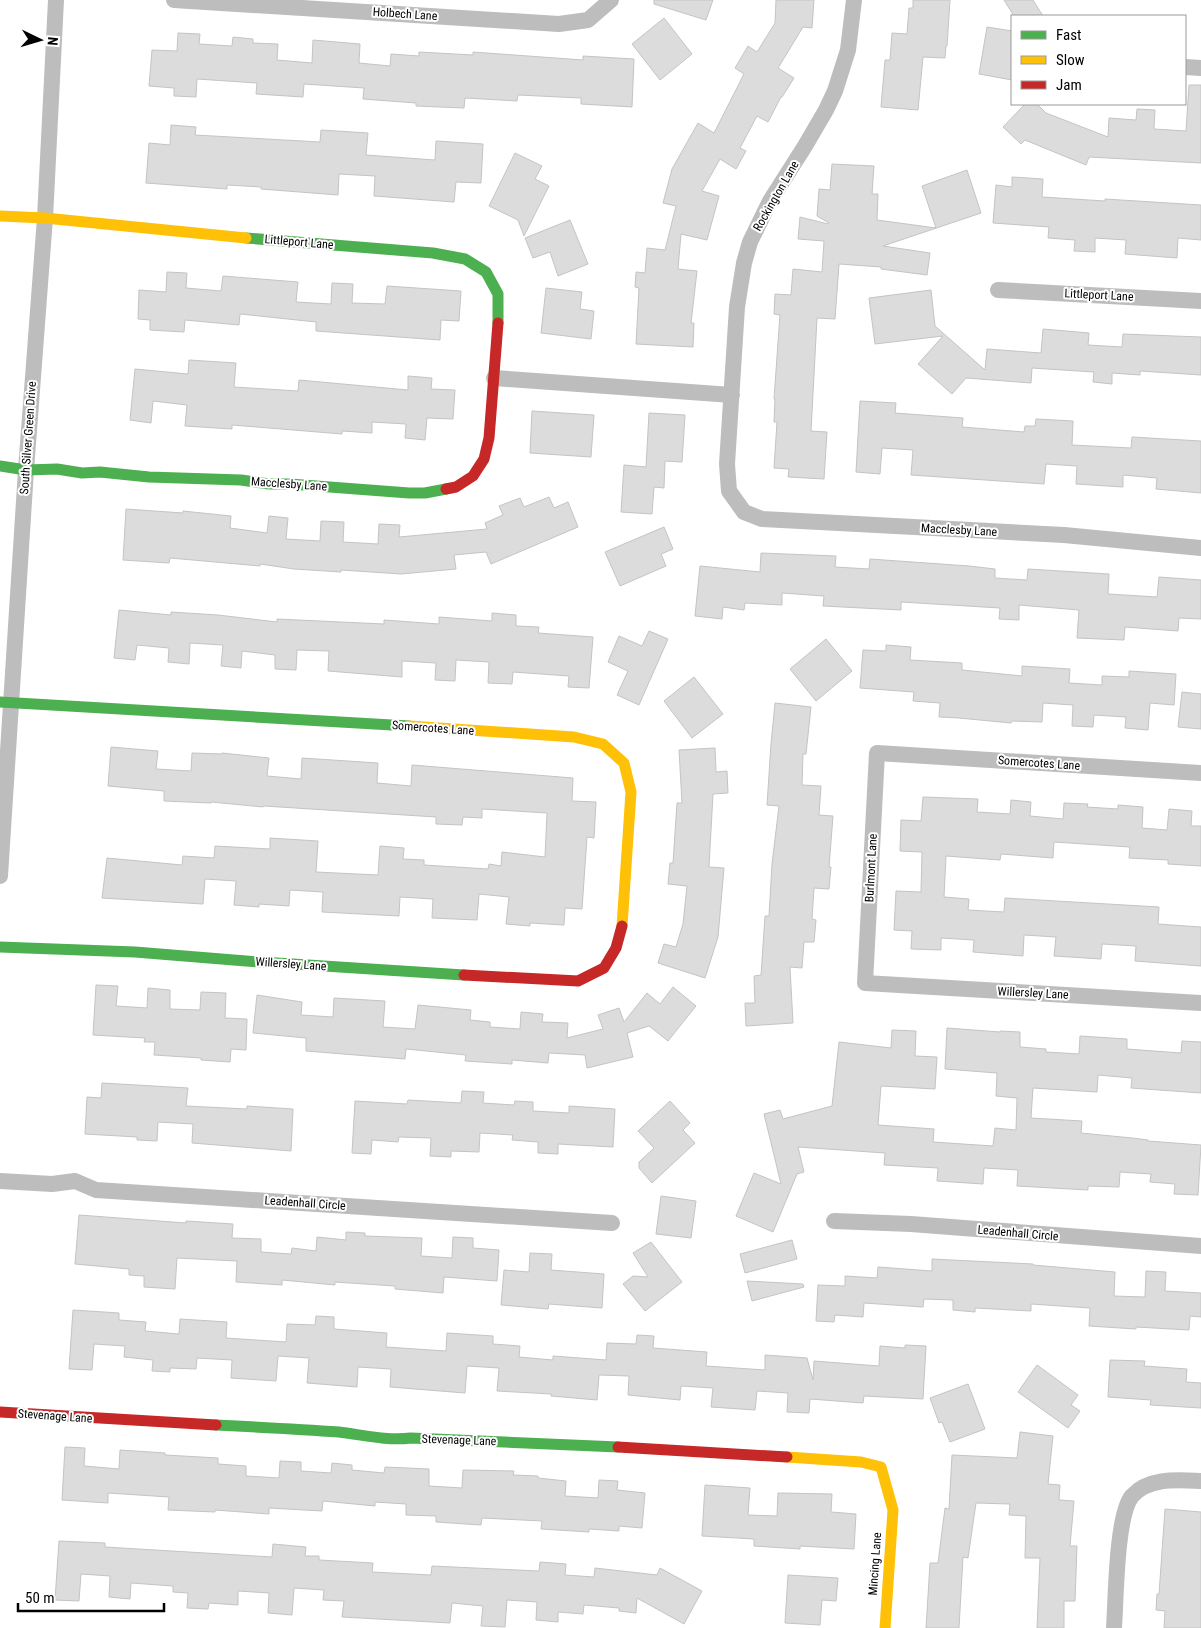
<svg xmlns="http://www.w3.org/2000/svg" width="1201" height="1628" font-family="'Roboto Condensed',sans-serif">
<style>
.building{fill:#dcdcdc;stroke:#c4c4c4}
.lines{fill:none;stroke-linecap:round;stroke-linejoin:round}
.street{stroke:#bdbdbd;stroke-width:16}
.fast{stroke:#4caf50;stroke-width:11}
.slow{stroke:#ffc107;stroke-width:11}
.jam{stroke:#c62828;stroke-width:11}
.labels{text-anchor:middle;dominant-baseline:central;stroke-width:4;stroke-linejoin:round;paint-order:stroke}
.street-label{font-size:12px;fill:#000;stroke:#fff}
</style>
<rect width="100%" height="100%" fill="#fff"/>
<path class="building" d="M 654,0 L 713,0 L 706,20 L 654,4 Z
M 776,0 L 814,0 L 812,28 L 803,27 L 778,68 L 794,78 L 782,97 L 781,97 L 768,122 L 757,116 L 740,148 L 746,151 L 736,169 L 720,159 L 702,191 L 719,196 L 707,240 L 681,234 L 678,269 L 697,271 L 691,323 L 694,323 L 693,347 L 636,344 L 639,288 L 635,287 L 636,272 L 645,273 L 647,248 L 665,250 L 676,206 L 663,203 L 672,169 L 698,123 L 714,133 L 744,74 L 735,68 L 748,46 L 757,52 L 775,23 Z
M 913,0 L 950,0 L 947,46 L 946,46 L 945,58 L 923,57 L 918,110 L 881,107 L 885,60 L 890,60 L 892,33 L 907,34 L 909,8 L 913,8 Z
M 1004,0 L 1033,0 L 1043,16 L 1014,16 Z
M 664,18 L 692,54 L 660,80 L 632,44 Z
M 987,27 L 1012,31 L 1012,80 L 979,74 Z
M 178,33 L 200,34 L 199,44 L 232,46 L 233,37 L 253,39 L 253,43 L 278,44 L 277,60 L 312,63 L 313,40 L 360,44 L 359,63 L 390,66 L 391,54 L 419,56 L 419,52 L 473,55 L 473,52 L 583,60 L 583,56 L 634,59 L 632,107 L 581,104 L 581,98 L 518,95 L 517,101 L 465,98 L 464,108 L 416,106 L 416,103 L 363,99 L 364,88 L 304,84 L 303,97 L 256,94 L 257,83 L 197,79 L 196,97 L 174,96 L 174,88 L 149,86 L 152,50 L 177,51 Z
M 1189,85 L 1201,85 L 1201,163 L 1089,157 L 1086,165 L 1025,140 L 1021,144 L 1003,127 L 1025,104 L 1037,104 L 1046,113 L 1108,137 L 1109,118 L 1136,120 L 1137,109 L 1155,110 L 1154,129 L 1186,131 Z
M 171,125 L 196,127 L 195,135 L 320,142 L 321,130 L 368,133 L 366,155 L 435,160 L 436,141 L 483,144 L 481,183 L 456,182 L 454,202 L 374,196 L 375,176 L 339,174 L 338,195 L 261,189 L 261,187 L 227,185 L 227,189 L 146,183 L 149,143 L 170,145 Z
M 515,153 L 542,166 L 535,179 L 549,186 L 524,236 L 518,220 L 489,206 Z
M 832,164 L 874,166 L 872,194 L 878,194 L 877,220 L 936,228 L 922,186 L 967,170 L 981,213 L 883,246 L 930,253 L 927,275 L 881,269 L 881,267 L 839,264 L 835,319 L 817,318 L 811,431 L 827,432 L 824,479 L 788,477 L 789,469 L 774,468 L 777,422 L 774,422 L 775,399 L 774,399 L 780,315 L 774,314 L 775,294 L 791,295 L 793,269 L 822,272 L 824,241 L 798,239 L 800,217 L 828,224 L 829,223 L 817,216 L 819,189 L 830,190 Z
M 1012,177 L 1043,179 L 1042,197 L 1105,201 L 1105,199 L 1201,205 L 1201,240 L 1178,238 L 1177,258 L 1125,254 L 1126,240 L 1095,238 L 1095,252 L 1074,251 L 1075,240 L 1048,238 L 1049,227 L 993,223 L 996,185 L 1012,187 Z
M 570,220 L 588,264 L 558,276 L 550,252 L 533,258 L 525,238 Z
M 167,272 L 187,273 L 186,288 L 221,291 L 223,276 L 298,282 L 296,302 L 331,304 L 332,283 L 353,284 L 352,303 L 385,304 L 387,286 L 461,291 L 459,321 L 441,320 L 440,340 L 316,331 L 316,322 L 240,314 L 239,325 L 185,320 L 184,332 L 150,330 L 150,320 L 138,319 L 139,290 L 166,292 Z
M 546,288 L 582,292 L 580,309 L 594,311 L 591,339 L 541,333 Z
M 931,290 L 935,326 L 985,370 L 987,349 L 1041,353 L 1043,329 L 1089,333 L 1088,345 L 1122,347 L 1123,334 L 1201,337 L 1201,375 L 1140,371 L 1140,375 L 1112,373 L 1112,384 L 1093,382 L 1094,372 L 1032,368 L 1031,383 L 966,378 L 952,394 L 918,364 L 943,336 L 875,344 L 869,298 Z
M 189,360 L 236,363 L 234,387 L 298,391 L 299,380 L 408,390 L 408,376 L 432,378 L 431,389 L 455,390 L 453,419 L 427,418 L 425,440 L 405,438 L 406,424 L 372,422 L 372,433 L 342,431 L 342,434 L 232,425 L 232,429 L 185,426 L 187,405 L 153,401 L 151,423 L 130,420 L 135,369 L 188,374 Z
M 860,401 L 896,403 L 895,413 L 963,418 L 962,427 L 1024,432 L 1025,426 L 1035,426 L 1036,419 L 1073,421 L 1072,445 L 1131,448 L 1132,437 L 1201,441 L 1201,493 L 1156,489 L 1157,478 L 1123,475 L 1123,487 L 1076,484 L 1077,466 L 1046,464 L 1044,484 L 911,475 L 913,450 L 882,448 L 880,474 L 856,472 Z
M 532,411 L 594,415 L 591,457 L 530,453 Z
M 649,413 L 685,415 L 682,462 L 665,461 L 664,488 L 654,487 L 652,514 L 621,512 L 624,465 L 646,467 Z
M 549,497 L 554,508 L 568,502 L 578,527 L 491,564 L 486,552 L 454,555 L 456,569 L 401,574 L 341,570 L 341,572 L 294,569 L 260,564 L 260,566 L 170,558 L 169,563 L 123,560 L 126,509 L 183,513 L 183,511 L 231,516 L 230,528 L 267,533 L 269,516 L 288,518 L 286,539 L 320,541 L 321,521 L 344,522 L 343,542 L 378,544 L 379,524 L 400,525 L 399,537 L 487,529 L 485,523 L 503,515 L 499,506 L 520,498 L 524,507 Z
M 664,527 L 673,549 L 661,554 L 666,566 L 620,586 L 605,552 Z
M 761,553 L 836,556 L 835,567 L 869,569 L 870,559 L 969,566 L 995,569 L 995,578 L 1027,580 L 1028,569 L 1109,574 L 1108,594 L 1157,597 L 1159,577 L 1201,580 L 1201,619 L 1179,618 L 1178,631 L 1125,627 L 1124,640 L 1077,638 L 1079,610 L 1019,605 L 1019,620 L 999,619 L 1000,608 L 901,602 L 901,610 L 823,606 L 824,596 L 782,593 L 782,605 L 745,603 L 744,610 L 723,607 L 722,619 L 695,616 L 700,566 L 760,572 Z
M 119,610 L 171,615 L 171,612 L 218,615 L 277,622 L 277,619 L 384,624 L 384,620 L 439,624 L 439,617 L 492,621 L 492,613 L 516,615 L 516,626 L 539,627 L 538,633 L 593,637 L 589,688 L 568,687 L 569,676 L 513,672 L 512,684 L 488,683 L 489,662 L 456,660 L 455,681 L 435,680 L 436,663 L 402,661 L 402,677 L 328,671 L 329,651 L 297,650 L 296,670 L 275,669 L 275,655 L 242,651 L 241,668 L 221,666 L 223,645 L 190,643 L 189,664 L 168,662 L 169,648 L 137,645 L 135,660 L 114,658 Z
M 649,631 L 668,639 L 639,705 L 617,695 L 628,671 L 608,662 L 619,636 L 642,646 Z
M 826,639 L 852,671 L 816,701 L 790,669 Z
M 886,645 L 911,647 L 910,660 L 962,663 L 962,670 L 1022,676 L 1022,666 L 1070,669 L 1069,683 L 1102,685 L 1102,676 L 1129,677 L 1129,671 L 1176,674 L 1174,705 L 1150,703 L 1148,730 L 1125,728 L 1126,717 L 1094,715 L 1093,727 L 1072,726 L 1073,705 L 1043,703 L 1042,722 L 1012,721 L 1011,723 L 959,718 L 939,717 L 940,703 L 913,701 L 914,692 L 860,688 L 863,650 L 886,651 Z
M 694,677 L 723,714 L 692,738 L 664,701 Z
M 1182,692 L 1201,694 L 1201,729 L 1178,727 Z
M 775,703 L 811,707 L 806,754 L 803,754 L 802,785 L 821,786 L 819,815 L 833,816 L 829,867 L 831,867 L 829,889 L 814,888 L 812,919 L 816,920 L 814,942 L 804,942 L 802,968 L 790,967 L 793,1023 L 746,1026 L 745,1003 L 755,1003 L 754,976 L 761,975 L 765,916 L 769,916 L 772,864 L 779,806 L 767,805 L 771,744 Z
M 111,747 L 158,751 L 156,769 L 191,771 L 192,753 L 222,754 L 222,753 L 269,758 L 267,776 L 301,779 L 302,758 L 378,763 L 377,783 L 411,786 L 412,765 L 573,778 L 572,801 L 596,802 L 594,838 L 587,837 L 582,909 L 565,908 L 564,925 L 530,923 L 530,926 L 506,924 L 509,897 L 479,894 L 477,920 L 432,918 L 433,899 L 400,897 L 399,916 L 322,912 L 323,892 L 290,890 L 289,906 L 259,904 L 259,907 L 234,905 L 236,881 L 205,879 L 203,904 L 102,898 L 107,858 L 182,865 L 183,856 L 214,858 L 215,846 L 270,849 L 270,838 L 318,841 L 316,872 L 378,875 L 380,846 L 404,848 L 403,859 L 424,860 L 424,865 L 488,869 L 489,864 L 501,866 L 502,852 L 545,857 L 547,813 L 482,809 L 482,818 L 463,817 L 462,825 L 436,824 L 436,817 L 264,806 L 263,807 L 211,802 L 211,803 L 164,801 L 164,791 L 108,786 Z
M 715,748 L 716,772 L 727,771 L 728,793 L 713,794 L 709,867 L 724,868 L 718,937 L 705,978 L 658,963 L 664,944 L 676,947 L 683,924 L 687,886 L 668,884 L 670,863 L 673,863 L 677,803 L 682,803 L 679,750 Z
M 923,797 L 978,799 L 977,812 L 1010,814 L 1011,800 L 1031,802 L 1030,816 L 1063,819 L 1064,803 L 1088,804 L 1087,807 L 1118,809 L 1118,805 L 1143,807 L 1142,828 L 1167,830 L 1169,809 L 1192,811 L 1191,826 L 1201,826 L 1201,866 L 1168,864 L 1168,860 L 1129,858 L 1130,847 L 1054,842 L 1053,858 L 1001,854 L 1000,860 L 946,856 L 944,897 L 969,899 L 968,910 L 1004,912 L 1005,898 L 1159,907 L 1158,924 L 1201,927 L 1201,966 L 1135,961 L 1136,946 L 1102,944 L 1101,959 L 1054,956 L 1056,937 L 1024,935 L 1023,956 L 973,952 L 974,940 L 941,938 L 941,950 L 911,949 L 912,931 L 894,930 L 896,891 L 921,892 L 922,852 L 900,851 L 901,820 L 921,821 Z
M 96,985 L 118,986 L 116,1006 L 147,1008 L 148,988 L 170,990 L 170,1009 L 200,1010 L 201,992 L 226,993 L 225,1018 L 247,1019 L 246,1050 L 231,1049 L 230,1062 L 201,1060 L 201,1058 L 154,1055 L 155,1042 L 144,1042 L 145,1038 L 93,1035 Z
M 673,987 L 696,1006 L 668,1041 L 649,1026 L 627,1033 L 633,1057 L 587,1068 L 585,1055 L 549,1053 L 548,1063 L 512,1060 L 512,1064 L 465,1061 L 466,1055 L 406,1049 L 405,1059 L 306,1051 L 306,1038 L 253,1033 L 257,995 L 302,1002 L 301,1015 L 333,1017 L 334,998 L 385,1001 L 383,1027 L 415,1029 L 418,1005 L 471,1010 L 470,1020 L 490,1022 L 490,1027 L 520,1029 L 521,1012 L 543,1014 L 542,1022 L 568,1023 L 567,1038 L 603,1029 L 598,1015 L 619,1008 L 624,1022 L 647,993 L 660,1004 Z
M 947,1028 L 1000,1032 L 1000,1031 L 1020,1032 L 1020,1047 L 1046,1049 L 1046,1052 L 1079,1054 L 1080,1036 L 1127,1039 L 1127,1049 L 1181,1053 L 1182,1041 L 1201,1042 L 1201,1093 L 1131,1088 L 1132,1078 L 1098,1075 L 1097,1092 L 1033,1088 L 1031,1118 L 1082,1121 L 1081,1133 L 1132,1138 L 1148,1140 L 1148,1141 L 1201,1145 L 1198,1195 L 1174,1194 L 1175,1184 L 1150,1182 L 1151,1174 L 1120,1172 L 1119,1187 L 1088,1186 L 1088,1190 L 1017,1186 L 1018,1170 L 984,1168 L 983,1184 L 937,1181 L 938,1168 L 884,1165 L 885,1153 L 798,1147 L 804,1172 L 797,1174 L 773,1232 L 736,1216 L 754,1173 L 781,1184 L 764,1114 L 780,1110 L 783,1119 L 832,1106 L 839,1042 L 891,1048 L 892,1030 L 916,1031 L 915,1056 L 937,1057 L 935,1089 L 881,1086 L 878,1125 L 934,1129 L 933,1142 L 993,1146 L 995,1128 L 1016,1130 L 1017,1098 L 996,1096 L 997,1073 L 945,1069 Z
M 102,1083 L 188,1088 L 186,1106 L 247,1109 L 247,1106 L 293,1109 L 291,1151 L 192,1143 L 193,1124 L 158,1122 L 157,1141 L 137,1140 L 137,1137 L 85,1134 L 87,1097 L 101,1098 Z
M 462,1091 L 484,1092 L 483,1103 L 514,1105 L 515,1101 L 533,1102 L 533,1111 L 569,1113 L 569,1106 L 615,1109 L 613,1147 L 558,1144 L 558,1154 L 538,1153 L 538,1142 L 512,1140 L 513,1135 L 480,1133 L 479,1152 L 451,1151 L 451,1157 L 430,1156 L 431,1138 L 399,1137 L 398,1142 L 372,1140 L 371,1154 L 352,1153 L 355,1101 L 407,1104 L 408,1100 L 461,1103 Z
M 670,1101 L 690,1123 L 683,1130 L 695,1143 L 652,1183 L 639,1168 L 639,1162 L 654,1148 L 638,1131 Z
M 661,1196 L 696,1201 L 691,1238 L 656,1234 Z
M 79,1215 L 186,1223 L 186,1221 L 233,1224 L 232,1238 L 261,1239 L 261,1252 L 291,1254 L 292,1248 L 316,1251 L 317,1237 L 346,1240 L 346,1232 L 365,1233 L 365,1236 L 422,1238 L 421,1256 L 452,1258 L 453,1237 L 473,1238 L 473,1248 L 499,1250 L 497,1281 L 444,1277 L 443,1293 L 395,1289 L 395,1286 L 335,1282 L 335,1285 L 282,1280 L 282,1285 L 236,1282 L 237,1261 L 177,1258 L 175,1289 L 144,1287 L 144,1276 L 129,1275 L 129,1269 L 75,1264 Z
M 792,1240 L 797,1259 L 745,1273 L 740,1254 Z
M 651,1242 L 682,1282 L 645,1311 L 623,1284 L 633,1276 L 648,1277 L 633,1253 Z
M 530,1253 L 552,1254 L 551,1270 L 604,1274 L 602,1308 L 549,1304 L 548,1309 L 501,1305 L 504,1270 L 529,1272 Z
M 932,1259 L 1033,1264 L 1033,1265 L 1115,1272 L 1114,1296 L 1145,1297 L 1146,1271 L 1166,1272 L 1165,1291 L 1201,1293 L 1201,1317 L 1190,1316 L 1189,1330 L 1136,1327 L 1136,1329 L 1089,1326 L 1090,1308 L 1031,1304 L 1031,1311 L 975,1308 L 975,1312 L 953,1310 L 953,1300 L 924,1299 L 923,1307 L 864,1303 L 863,1317 L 835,1315 L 834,1322 L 816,1321 L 818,1285 L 845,1286 L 845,1276 L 877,1278 L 878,1267 L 932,1271 Z
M 747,1281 L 803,1284 L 804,1287 L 752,1301 Z
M 73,1310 L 119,1313 L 119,1320 L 146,1322 L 145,1331 L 179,1334 L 180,1319 L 227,1322 L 226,1338 L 286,1342 L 287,1324 L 315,1325 L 316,1316 L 334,1317 L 334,1329 L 387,1333 L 386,1347 L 446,1351 L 447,1333 L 493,1336 L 493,1344 L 520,1346 L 519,1357 L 553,1360 L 553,1356 L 606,1360 L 607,1343 L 636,1344 L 637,1335 L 654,1336 L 653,1348 L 707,1352 L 706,1366 L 765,1370 L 765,1355 L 807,1358 L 813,1380 L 814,1361 L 879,1366 L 880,1346 L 905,1348 L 905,1345 L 926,1346 L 923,1399 L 864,1396 L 863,1403 L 810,1399 L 809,1413 L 787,1412 L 788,1393 L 757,1391 L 755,1410 L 711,1407 L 713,1388 L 681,1386 L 680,1400 L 628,1395 L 629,1376 L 599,1375 L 597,1400 L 551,1396 L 551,1394 L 497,1391 L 499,1368 L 467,1366 L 465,1393 L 390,1387 L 391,1369 L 358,1367 L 357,1387 L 307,1383 L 309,1358 L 278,1356 L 276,1381 L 231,1378 L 232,1360 L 197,1358 L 196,1369 L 170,1368 L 170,1372 L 152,1371 L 153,1360 L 124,1357 L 125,1346 L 94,1344 L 92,1370 L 69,1369 Z
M 1110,1360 L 1145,1361 L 1144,1366 L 1187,1369 L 1186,1382 L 1201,1383 L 1201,1408 L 1150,1405 L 1151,1400 L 1108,1397 Z
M 1037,1365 L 1078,1395 L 1071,1405 L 1080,1411 L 1068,1428 L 1018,1392 Z
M 968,1384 L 985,1429 L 950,1442 L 942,1422 L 939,1423 L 930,1398 Z
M 1020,1432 L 1053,1436 L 1048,1484 L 1060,1485 L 1059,1500 L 1074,1501 L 1070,1546 L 1077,1546 L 1075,1601 L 1064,1601 L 1064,1628 L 1037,1628 L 1040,1558 L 1025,1558 L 1026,1516 L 1009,1515 L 1010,1504 L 976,1503 L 968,1558 L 963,1557 L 959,1628 L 926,1628 L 930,1563 L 938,1563 L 945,1508 L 949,1509 L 952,1455 L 1017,1458 Z
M 65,1447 L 85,1448 L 84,1466 L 119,1469 L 120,1450 L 165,1453 L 165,1455 L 218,1458 L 218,1464 L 246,1466 L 246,1476 L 279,1478 L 280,1461 L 301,1462 L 301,1471 L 331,1473 L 332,1463 L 352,1465 L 352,1470 L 384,1473 L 385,1467 L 429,1469 L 429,1486 L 462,1488 L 463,1470 L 514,1471 L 513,1475 L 538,1476 L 538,1478 L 566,1481 L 565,1496 L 598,1498 L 599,1480 L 618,1481 L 617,1490 L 645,1493 L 642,1528 L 619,1526 L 619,1531 L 589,1529 L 589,1532 L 541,1529 L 542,1521 L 482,1518 L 481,1525 L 436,1522 L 436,1516 L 406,1515 L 406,1504 L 375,1502 L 375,1506 L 323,1501 L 322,1511 L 269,1508 L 269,1514 L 215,1510 L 215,1512 L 168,1510 L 169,1497 L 108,1493 L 108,1503 L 62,1500 Z
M 705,1485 L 750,1488 L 748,1515 L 777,1516 L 778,1493 L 832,1494 L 831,1512 L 856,1514 L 854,1549 L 800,1546 L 800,1549 L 754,1546 L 754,1539 L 702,1536 Z
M 1165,1509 L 1201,1512 L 1201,1628 L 1164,1628 L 1165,1611 L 1156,1610 L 1157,1594 L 1159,1594 Z
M 59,1541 L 105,1543 L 105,1547 L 272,1557 L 273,1544 L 306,1547 L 305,1556 L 319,1556 L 319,1560 L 373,1563 L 372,1572 L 431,1575 L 432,1566 L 539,1571 L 540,1562 L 566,1564 L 565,1575 L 594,1577 L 595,1568 L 657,1575 L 660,1568 L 702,1591 L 684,1624 L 637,1598 L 636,1613 L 619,1611 L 619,1608 L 584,1605 L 583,1614 L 558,1612 L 558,1622 L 536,1620 L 537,1602 L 507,1600 L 505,1627 L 481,1626 L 483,1606 L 452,1603 L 450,1623 L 342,1617 L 344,1601 L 323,1600 L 324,1590 L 294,1588 L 292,1615 L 268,1613 L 269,1593 L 238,1591 L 238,1605 L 209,1603 L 208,1609 L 187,1608 L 188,1593 L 173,1592 L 173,1586 L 131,1583 L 130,1599 L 109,1597 L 110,1576 L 81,1574 L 79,1601 L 55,1600 Z
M 788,1575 L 838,1578 L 836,1601 L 822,1600 L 820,1625 L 785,1623 Z"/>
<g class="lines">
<path class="street" d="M 174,0 L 559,24 L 588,20 L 611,0
M 854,0 L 848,50 L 835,91 L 826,110 L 805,146 L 770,201 L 750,242 L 744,263 L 737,307 L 727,464 L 729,491 L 744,512 L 762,519 L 1064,535 L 1201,548
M 1185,67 L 1201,68
M 998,290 L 1201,301
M 494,378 L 732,395
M 1201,773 L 877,753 L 865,983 L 1201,1003
M 0,876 L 26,470 L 45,218 L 56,0
M 0,1181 L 52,1184 L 75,1181 L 96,1190 L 612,1223
M 834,1221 L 911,1224 L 1201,1246
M 1114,1628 C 1116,1601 1116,1515 1132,1496 C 1149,1477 1178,1480 1201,1481"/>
<path class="fast" d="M 246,238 L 433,253 L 465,259 L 486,272 L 498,294 L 498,323
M 0,466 L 26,470 L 57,469 L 82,473 L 100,472 L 149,477 L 241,480 L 269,484 L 290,484 L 409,493 L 425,493 L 446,489
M 0,702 L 409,726
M 0,947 L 135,952 L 246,961 L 464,975
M 216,1425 C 257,1427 298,1429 339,1432 C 363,1435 387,1441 411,1438 L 618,1447"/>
<path class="slow" d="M 0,216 L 45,218 L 246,238
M 409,726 L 574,737 L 603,744 L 624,763 L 631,792 L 622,926
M 787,1457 L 861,1462 L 881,1467 L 893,1510 L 885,1628"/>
<path class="jam" d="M 446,489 L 456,487 L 473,476 L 484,459 L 489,438 L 498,323
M 464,975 L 578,981 L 604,968 L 616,948 L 622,926
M 0,1412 L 216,1425
M 618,1447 L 787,1457"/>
</g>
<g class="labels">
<g class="street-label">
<text transform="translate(405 14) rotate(4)">Holbech Lane</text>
<text transform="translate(776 196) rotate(-60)">Rockington Lane</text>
<text transform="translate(299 242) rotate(5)">Littleport Lane</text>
<text transform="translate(1099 295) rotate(3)">Littleport Lane</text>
<text transform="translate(28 438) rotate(-86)">South Silver Green Drive</text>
<text transform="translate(289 484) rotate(4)">Macclesby Lane</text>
<text transform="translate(959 530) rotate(3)">Macclesby Lane</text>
<text transform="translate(433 728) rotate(4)">Somercotes Lane</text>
<text transform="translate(1039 763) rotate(4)">Somercotes Lane</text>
<text transform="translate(871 868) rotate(-87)">Burlmont Lane</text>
<text transform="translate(291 964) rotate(4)">Willersley Lane</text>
<text transform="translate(1033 993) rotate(3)">Willersley Lane</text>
<text transform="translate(305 1203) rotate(4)">Leadenhall Circle</text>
<text transform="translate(1018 1233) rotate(5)">Leadenhall Circle</text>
<text transform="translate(55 1416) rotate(4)">Stevenage Lane</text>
<text transform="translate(459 1440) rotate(2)">Stevenage Lane</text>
<text transform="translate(875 1564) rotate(-86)">Mincing Lane</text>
</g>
</g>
<rect x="1011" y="15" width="175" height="90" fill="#ffffff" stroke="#999999"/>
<rect x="1021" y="31" width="25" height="8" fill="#4caf50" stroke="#999999"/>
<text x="1056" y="40" font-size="15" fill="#000000">Fast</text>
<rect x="1021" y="56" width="25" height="8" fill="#ffc107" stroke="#999999"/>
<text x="1056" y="65" font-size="15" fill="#000000">Slow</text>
<rect x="1021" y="81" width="25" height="8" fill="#c62828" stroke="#999999"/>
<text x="1056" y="90" font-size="15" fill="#000000">Jam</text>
<g transform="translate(40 40) rotate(95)" stroke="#ffffff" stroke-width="4" paint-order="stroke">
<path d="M0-4L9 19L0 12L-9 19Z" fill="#000000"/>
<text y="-8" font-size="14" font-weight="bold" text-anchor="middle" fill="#000000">N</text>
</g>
<path d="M18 1603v8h146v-8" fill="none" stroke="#000000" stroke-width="2.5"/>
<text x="25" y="1603" font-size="15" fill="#000000" stroke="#ffffff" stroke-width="4" paint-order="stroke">50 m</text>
</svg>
